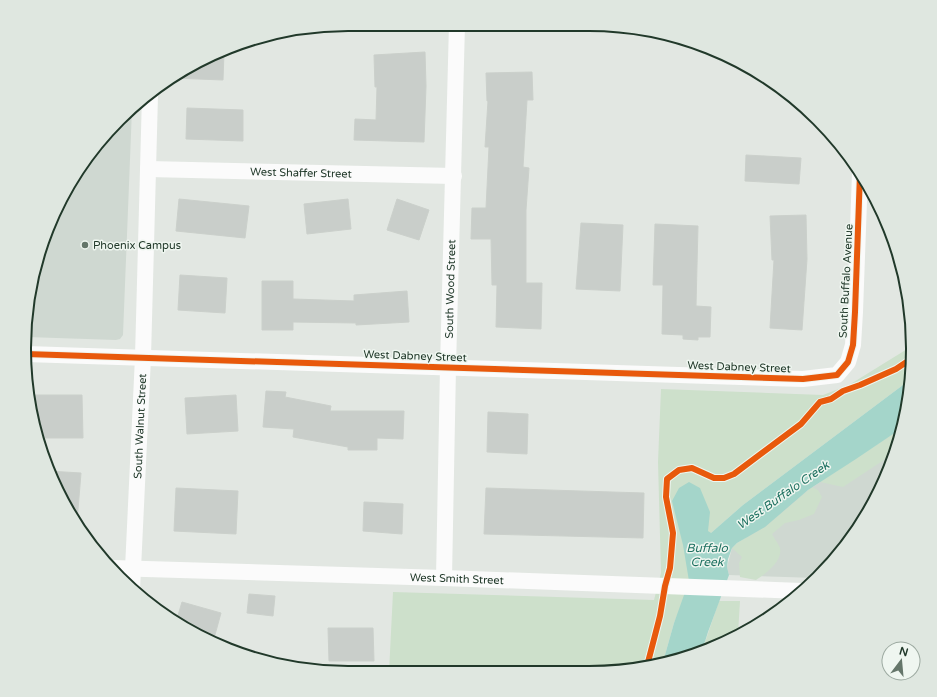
<svg xmlns="http://www.w3.org/2000/svg" width="937" height="697" font-family="'Varela Round',sans-serif">
<style>
.built{fill:#cfd8d1}
.green{fill:#cde0cb}
.water{fill:#a4d5ca}
.building{fill:#c9ceca;stroke:#cbd0cb}
.lines{fill:none;stroke-linecap:round;stroke-linejoin:round}
.minor{stroke:#fbfbfb;stroke-width:16}
.cycleway-casing{stroke:#eff6f0;stroke-width:8}
.cycleway{stroke:#e8590c;stroke-width:6}
.poi-dot{fill:#65766a;stroke:#eff6f0;stroke-width:1.5}
.labels{text-anchor:middle;dominant-baseline:central;stroke-width:3;stroke-linejoin:round;paint-order:stroke}
.street-label{font-size:11px;fill:#21392a;stroke:#eff6f0}
.poi-label{font-size:11px;fill:#21392a;stroke:#eff6f0;text-anchor:start}
.water-label{font-size:12px;font-style:italic;fill:#1e7161;stroke:#eff6f0}
.rim{fill:none;stroke:#21392a;stroke-width:2}
</style>
<rect width="100%" height="100%" fill="#e2e7e2"/>
<path class="built" d="M 132,109 L 123,335 L 120,339 L 116,340 L 27,337 L 30,285 L 58,205 L 119,119 Z
M 902,428 L 896,453 L 869,511 L 832,563 L 816,578 L 729,575 L 727,567 L 732,548 L 808,490 L 856,459 Z"/>
<path class="green" d="M 912,346 L 911,379 L 743,505 L 711,533 L 674,623 L 663,662 L 631,670 L 389,672 L 393,592 L 654,600 L 661,573 L 658,462 L 661,389 L 823,395 L 849,385 Z
M 902,428 L 896,452 L 843,487 L 820,482 Z
M 812,487 L 818,490 L 822,497 L 814,514 L 799,520 L 785,523 L 772,534 C 774,538 778,543 780,548 C 783,561 765,574 756,580 L 740,577 L 739,563 L 742,557 L 732,548 L 737,543 L 765,527 Z
M 719,601 L 740,601 L 738,634 L 712,648 L 702,651 Z"/>
<path class="water" d="M 911,379 L 910,391 L 902,428 L 856,459 L 808,490 L 765,527 L 737,543 L 732,548 L 728,559 L 727,567 L 729,575 L 708,632 L 702,651 L 663,662 L 674,623 L 689,581 L 683,545 L 672,501 L 679,488 L 689,482 L 700,488 L 710,512 L 708,531 L 711,533 L 743,505 Z"/>
<path class="building" d="M 224,52 L 223,80 L 173,78 L 186,68 Z
M 425,52 L 426,86 L 424,142 L 354,140 L 355,119 L 376,120 L 377,87 L 375,87 L 374,55 Z
M 532,72 L 533,100 L 527,100 L 523,167 L 529,168 L 526,210 L 526,283 L 542,283 L 541,329 L 496,327 L 497,285 L 492,285 L 491,239 L 471,239 L 472,208 L 486,208 L 489,147 L 485,147 L 488,101 L 487,101 L 486,73 Z
M 187,108 L 243,110 L 243,141 L 186,139 Z
M 746,155 L 801,158 L 799,184 L 745,181 Z
M 179,199 L 249,206 L 245,238 L 176,231 Z
M 348,199 L 351,229 L 307,234 L 304,204 Z
M 397,199 L 429,210 L 419,240 L 387,230 Z
M 806,215 L 807,259 L 802,330 L 770,328 L 774,260 L 772,260 L 770,216 Z
M 581,223 L 623,225 L 620,291 L 576,289 Z
M 655,224 L 698,226 L 696,306 L 711,307 L 710,337 L 698,337 L 698,340 L 683,339 L 683,335 L 662,334 L 663,285 L 653,285 Z
M 180,275 L 227,278 L 225,313 L 178,310 Z
M 262,281 L 293,281 L 293,299 L 354,301 L 354,295 L 407,291 L 409,322 L 356,325 L 356,323 L 293,322 L 293,330 L 262,330 Z
M 266,391 L 286,392 L 285,397 L 331,406 L 330,411 L 404,411 L 403,439 L 377,438 L 377,450 L 348,450 L 348,447 L 293,437 L 294,429 L 263,427 Z
M 31,395 L 82,395 L 83,438 L 41,438 Z
M 236,395 L 238,431 L 187,434 L 185,398 Z
M 488,412 L 528,414 L 527,454 L 487,452 Z
M 48,471 L 81,473 L 77,522 L 49,472 Z
M 176,488 L 238,491 L 236,534 L 174,531 Z
M 486,488 L 644,493 L 643,538 L 484,534 Z
M 364,502 L 403,504 L 402,534 L 363,531 Z
M 249,594 L 275,596 L 273,616 L 247,613 Z
M 182,602 L 221,613 L 213,642 L 186,630 L 176,622 Z
M 328,628 L 373,628 L 374,661 L 329,661 Z"/>
<g class="lines">
<g class="minor">
<path id="s1" d="M 148,169 L 454,176"/>
<path d="M 26,354 L 803,379 L 837,375 L 848,362 L 853,345 L 855,312 L 860,173"/>
<path id="s2" d="M 112,568 L 444,578 L 802,591"/>
<path id="s3" d="M 444,578 L 448,367 L 457,24"/>
<path id="s4" d="M 132,590 L 143,357 L 150,95"/>
</g>
<defs>
<path id="cycleway" d="M 26,354 L 803,379 L 837,375 L 848,362 L 853,345 L 855,312 L 860,173
M 647,666 L 660,616 L 665,586 L 670,568 L 673,533 L 666,497 L 667,479 L 679,470 L 692,468 L 714,478 L 724,478 L 734,474 L 801,424 L 820,402 L 831,399 L 843,391 L 860,385 L 896,369 L 911,359"/>
</defs>
<use href="#cycleway" class="cycleway-casing"/>
<use href="#cycleway" class="cycleway"/>
</g>
<circle class="poi-dot" cx="85" cy="245" r="4"/>
<g class="labels">
<g class="street-label">
<text stroke="none"><textPath href="#s1" startOffset="153">West Shaffer Street</textPath></text>
<text transform="translate(846 281) rotate(-87)">South Buffalo Avenue</text>
<text stroke="none"><textPath href="#s3" startOffset="289">South Wood Street</textPath></text>
<text transform="translate(415 356) rotate(2)">West Dabney Street</text>
<text transform="translate(739 367) rotate(2)">West Dabney Street</text>
<text stroke="none"><textPath href="#s4" startOffset="164">South Walnut Street</textPath></text>
<text stroke="none"><textPath href="#s2" startOffset="345">West Smith Street</textPath></text>
</g>
<g class="poi-label">
<text x="93" y="245">Phoenix Campus</text>
</g>
<g class="water-label">
<text transform="translate(783 495) rotate(-35)">West Buffalo Creek</text>
<text x="707" y="548">Buffalo<tspan x="707" dy="14">Creek</tspan></text>
</g>
</g>
<path d="M0 0H937V697H0ZM348 31H589A317 317 0 0 1 906 348V349A317 317 0 0 1 589 666H348A317 317 0 0 1 31 349V348A317 317 0 0 1 348 31Z" fill="#dfe7e0" fill-rule="evenodd"/>
<path class="rim" d="M348 31H589A317 317 0 0 1 906 348V349A317 317 0 0 1 589 666H348A317 317 0 0 1 31 349V348A317 317 0 0 1 348 31Z"/>
<g transform="translate(901 661) rotate(16)"><circle r="19" fill="#eff6f0" stroke="#9daaa1"/>
<path d="M0-3L7 15L0 10L-7 15Z" fill="#65766a"/>
<text y="-6" font-size="11" font-weight="bold" text-anchor="middle" fill="#21392a">N</text>
</g>
</svg>
